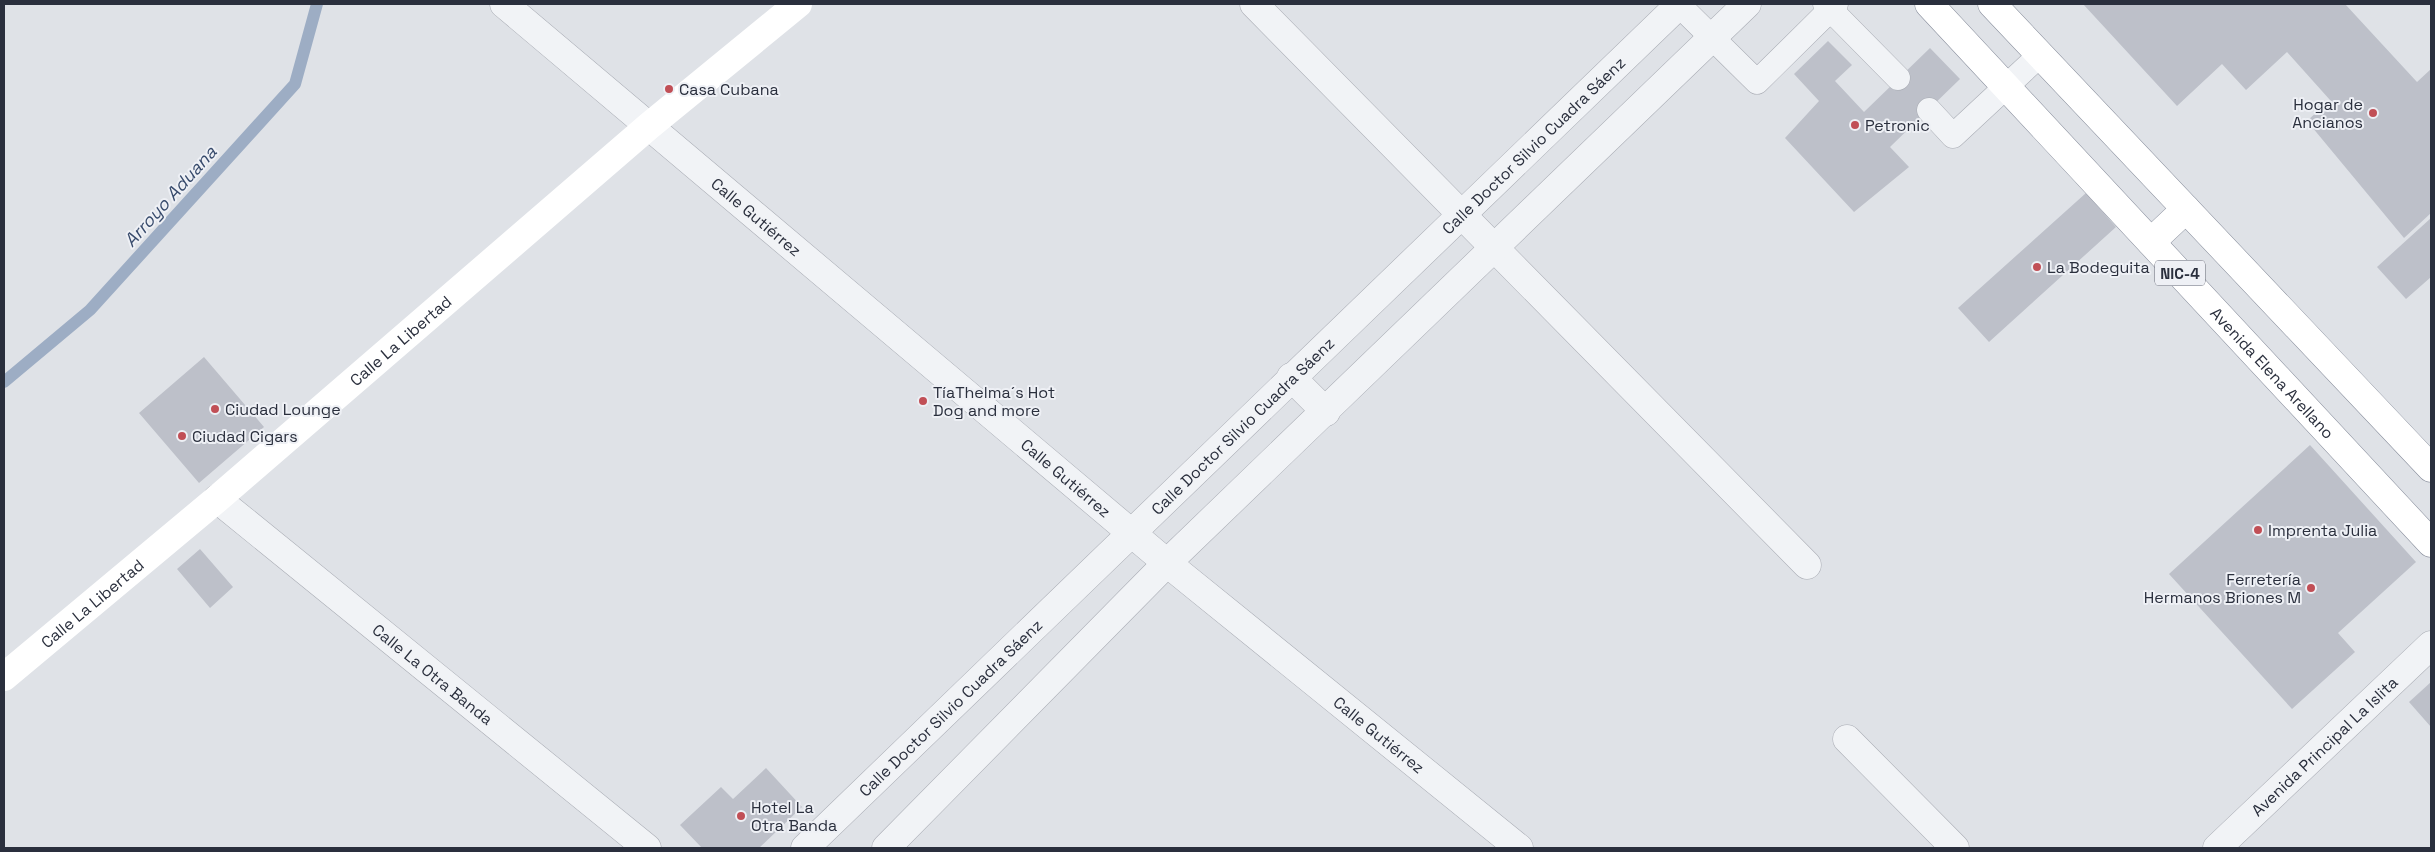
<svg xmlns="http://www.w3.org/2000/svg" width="2435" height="852" font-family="'Space Grotesk',sans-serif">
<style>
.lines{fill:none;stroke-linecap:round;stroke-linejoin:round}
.stream{stroke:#9dadc4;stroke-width:12}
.building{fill:#bdc0c9}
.lane-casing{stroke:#a9acb4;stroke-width:25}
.street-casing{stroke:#a9acb4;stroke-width:29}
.highway-casing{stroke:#888e9c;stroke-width:29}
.lane{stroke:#f1f3f6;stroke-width:24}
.street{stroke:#f1f3f6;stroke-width:28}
.secondary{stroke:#fff;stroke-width:28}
.highway{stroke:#fff;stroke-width:28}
.poi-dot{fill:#c14f56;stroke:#eef0f5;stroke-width:2}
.labels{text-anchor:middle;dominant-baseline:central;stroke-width:4;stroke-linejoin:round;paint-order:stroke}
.shield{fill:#eef0f5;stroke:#656974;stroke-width:1}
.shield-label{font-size:15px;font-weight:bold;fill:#2a2f3d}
.poi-label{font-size:16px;fill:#2a2f3d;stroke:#eef0f5;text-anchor:start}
.street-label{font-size:16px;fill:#2a2f3d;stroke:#eef0f5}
.water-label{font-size:18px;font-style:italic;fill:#384b6c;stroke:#eef0f5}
</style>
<rect width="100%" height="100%" fill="#dfe2e7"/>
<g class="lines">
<path class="stream" d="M 4,382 L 90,310 L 295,84 L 317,4"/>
</g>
<path class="building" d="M 2083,4 L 2345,4 L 2417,82 L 2431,69 L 2431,213 L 2404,238 L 2307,121 L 2330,100 L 2287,52 L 2246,90 L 2222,64 L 2177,106 Z
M 1828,41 L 1852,65 L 1835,81 L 1864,112 L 1930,48 L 1960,79 L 1890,147 L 1909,167 L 1854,212 L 1785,138 L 1819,101 L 1794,74 Z
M 2086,193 L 2116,227 L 1989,342 L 1958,308 Z
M 2431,218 L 2431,277 L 2406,299 L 2377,267 Z
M 204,357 L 264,427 L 199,483 L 139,413 Z
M 2310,445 L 2416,562 L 2338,633 L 2355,652 L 2292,709 L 2169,574 Z
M 200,549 L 233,587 L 210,608 L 177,569 Z
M 2431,682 L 2431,727 L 2409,702 Z
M 766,768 L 802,807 L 759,848 L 702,848 L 680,825 L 721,787 L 733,799 Z"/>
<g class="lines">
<defs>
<path id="lane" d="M 1825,4 L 1898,78
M 1679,5 L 1757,82 L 1836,4
M 1929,110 L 1953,136 L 2040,55"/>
<g id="street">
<path id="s1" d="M 504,4 L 1167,563 L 1519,848"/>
<path d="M 1254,4 L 1807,565"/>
<path d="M 1291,377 L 1326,412"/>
<path id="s2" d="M 217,499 L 647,848"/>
<path d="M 1847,739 L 1955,848"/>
<path id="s3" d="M 805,848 L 1680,4"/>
<path d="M 886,848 L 1167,563 L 1747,4"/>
<path id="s4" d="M 2217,848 L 2431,645"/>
</g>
<g id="highway">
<path id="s6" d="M 1929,4 L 2431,543"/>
<path d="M 1992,4 L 2431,468"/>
<path d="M 2151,242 L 2186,209"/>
</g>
</defs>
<use href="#lane" class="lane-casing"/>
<use href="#street" class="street-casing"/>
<use href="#highway" class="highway-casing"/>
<use href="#lane" class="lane"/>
<use href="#street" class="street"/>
<path class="secondary" id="s5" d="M 4,677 L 217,499 L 649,126 L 798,4"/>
<use href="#highway" class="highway"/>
</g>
<g class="poi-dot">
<circle cx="669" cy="89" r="5"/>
<circle cx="2373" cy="113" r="5"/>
<circle cx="1855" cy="125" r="5"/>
<circle cx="2037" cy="267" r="5"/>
<circle cx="923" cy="401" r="5"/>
<circle cx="215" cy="409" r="5"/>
<circle cx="182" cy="436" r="5"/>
<circle cx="2258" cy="530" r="5"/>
<circle cx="2311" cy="588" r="5"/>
<circle cx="741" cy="816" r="5"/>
</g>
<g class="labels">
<rect class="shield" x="2155" y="260.5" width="50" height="25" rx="4"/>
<g class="shield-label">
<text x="2180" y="273">NIC-4</text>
</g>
<g class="poi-label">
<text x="679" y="89">Casa Cubana</text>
<text x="2363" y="104" text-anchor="end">Hogar de<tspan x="2363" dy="18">Ancianos</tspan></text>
<text x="1865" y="125">Petronic</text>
<text x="2047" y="267">La Bodeguita</text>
<text x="933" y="392">TíaThelma´s Hot<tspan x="933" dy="18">Dog and more</tspan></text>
<text x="225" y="409">Ciudad Lounge</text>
<text x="192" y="436">Ciudad Cigars</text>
<text x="2268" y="530">Imprenta Julia</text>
<text x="2301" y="579" text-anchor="end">Ferretería<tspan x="2301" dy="18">Hermanos Briones M</tspan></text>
<text x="751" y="807">Hotel La<tspan x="751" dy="18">Otra Banda</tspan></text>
</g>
<g class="street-label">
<text stroke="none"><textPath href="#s3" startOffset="1012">Calle Doctor Silvio Cuadra Sáenz</textPath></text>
<text stroke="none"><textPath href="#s1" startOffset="330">Calle Gutiérrez</textPath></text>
<text stroke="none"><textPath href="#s5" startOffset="520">Calle La Libertad</textPath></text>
<text stroke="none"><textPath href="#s6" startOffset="504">Avenida Elena Arellano</textPath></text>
<text stroke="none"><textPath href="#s3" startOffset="608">Calle Doctor Silvio Cuadra Sáenz</textPath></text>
<text stroke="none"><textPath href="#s1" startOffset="735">Calle Gutiérrez</textPath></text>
<text stroke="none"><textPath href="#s5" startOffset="115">Calle La Libertad</textPath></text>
<text stroke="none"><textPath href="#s2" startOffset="278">Calle La Otra Banda</textPath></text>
<text stroke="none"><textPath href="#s3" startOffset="202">Calle Doctor Silvio Cuadra Sáenz</textPath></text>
<text stroke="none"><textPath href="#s1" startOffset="1140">Calle Gutiérrez</textPath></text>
<text stroke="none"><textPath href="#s4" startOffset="148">Avenida Principal La Islita</textPath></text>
</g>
<g class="water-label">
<text transform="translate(170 196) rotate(-48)">Arroyo Aduana</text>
</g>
</g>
<rect width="2435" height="852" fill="none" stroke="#2a2f3d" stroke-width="10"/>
</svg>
